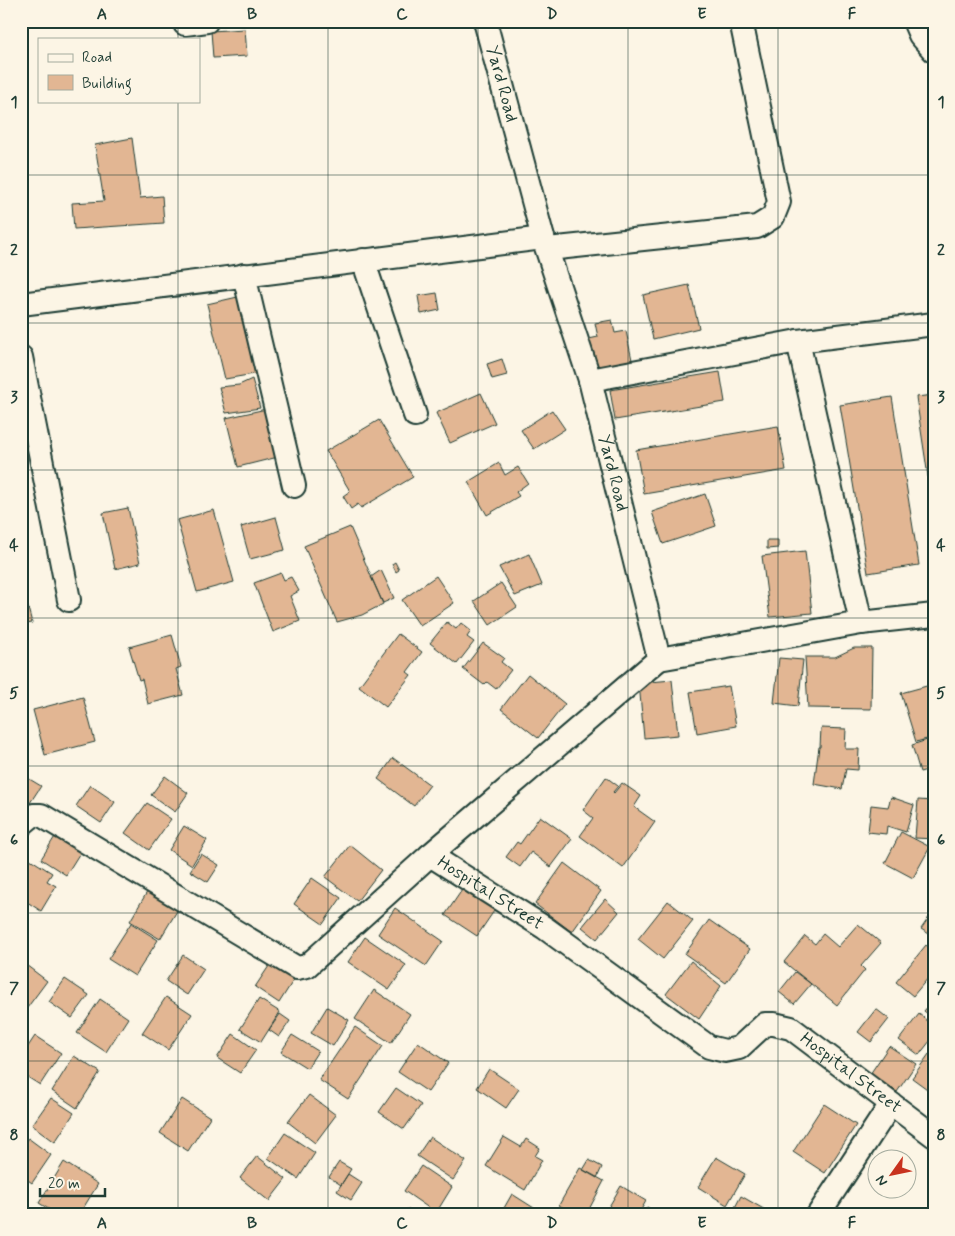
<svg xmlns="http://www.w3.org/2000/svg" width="955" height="1236" font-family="Mynerve,sans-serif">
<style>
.building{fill:#e2b693;stroke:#1f3d34}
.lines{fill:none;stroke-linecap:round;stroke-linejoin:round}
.street-casing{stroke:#1f3d34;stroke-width:26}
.street{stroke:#fcf5e5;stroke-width:22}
.grid{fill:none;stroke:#1f3d34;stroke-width:1;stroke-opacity:0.55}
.labels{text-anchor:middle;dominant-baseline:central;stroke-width:4;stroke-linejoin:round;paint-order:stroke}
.street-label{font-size:18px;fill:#1f3d34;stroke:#fcf5e5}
.neatline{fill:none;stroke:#1f3d34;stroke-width:2}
.grid-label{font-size:16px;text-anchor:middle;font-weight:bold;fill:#1f3d34}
</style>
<rect width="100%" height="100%" fill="#fcf5e5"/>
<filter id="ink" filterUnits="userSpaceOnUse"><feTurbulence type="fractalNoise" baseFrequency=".02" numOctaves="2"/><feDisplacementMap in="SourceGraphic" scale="10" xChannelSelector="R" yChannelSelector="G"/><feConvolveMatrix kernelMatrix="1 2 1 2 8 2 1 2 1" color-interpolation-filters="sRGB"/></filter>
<g filter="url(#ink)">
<path class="building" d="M 245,29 L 247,56 L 213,58 L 211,31 Z
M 132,138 L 140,198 L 162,196 L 164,223 L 74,229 L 72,203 L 104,201 L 95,145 Z
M 689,285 L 699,328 L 653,339 L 643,295 Z
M 437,293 L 440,310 L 421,314 L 418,296 Z
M 242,296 L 260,373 L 225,379 L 207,304 Z
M 612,320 L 615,333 L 626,331 L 632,360 L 596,368 L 589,339 L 598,337 L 595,323 Z
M 502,359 L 507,375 L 492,379 L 487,364 Z
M 720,372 L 725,402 L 615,420 L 610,390 Z
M 252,379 L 260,408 L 226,413 L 219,387 L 239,385 Z
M 481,393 L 495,423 L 450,443 L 436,413 Z
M 934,395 L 934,516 L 916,397 Z
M 892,397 L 919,565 L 868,573 L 840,405 Z
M 266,409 L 278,457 L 238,467 L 226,418 Z
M 552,410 L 565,429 L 534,449 L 521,430 Z
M 379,420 L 413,477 L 361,508 L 358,504 L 351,509 L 343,496 L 350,491 L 326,451 Z
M 778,426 L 786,470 L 644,494 L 636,450 Z
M 499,463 L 505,475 L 518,467 L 528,483 L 516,492 L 519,496 L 487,515 L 468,482 Z
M 705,494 L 716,526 L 663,544 L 652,512 Z
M 128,508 L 140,563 L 115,569 L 103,513 Z
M 214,510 L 234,582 L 197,592 L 177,520 Z
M 276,517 L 285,550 L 250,559 L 241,527 Z
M 350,527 L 383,604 L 362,615 L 337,622 L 304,546 Z
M 767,540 L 778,540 L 778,548 L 767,549 Z
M 805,551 L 812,613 L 770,617 L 762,556 Z
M 529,554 L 542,585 L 515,596 L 499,567 Z
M 395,562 L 399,570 L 396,572 L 392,564 Z
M 381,570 L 394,598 L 383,603 L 371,577 Z
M 281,573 L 284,580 L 291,577 L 299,591 L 290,596 L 300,621 L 273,632 L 254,583 Z
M 436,576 L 454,603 L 420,626 L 402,600 Z
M 501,583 L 517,607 L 490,625 L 474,601 Z
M 26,600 L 32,623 L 21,625 L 21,601 Z
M 447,622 L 456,629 L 461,623 L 471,631 L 467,637 L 474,642 L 457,664 L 430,643 Z
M 398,634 L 422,652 L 407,672 L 411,675 L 386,707 L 359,686 Z
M 172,635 L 181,667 L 176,669 L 183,695 L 148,704 L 142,679 L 139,680 L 129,647 Z
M 483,643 L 504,658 L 501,662 L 511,670 L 496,689 L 487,682 L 484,685 L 463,669 Z
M 854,648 L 872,648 L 871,709 L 808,708 L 805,657 L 835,657 Z
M 779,658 L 803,660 L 798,706 L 774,703 Z
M 528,674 L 565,704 L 538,738 L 501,709 Z
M 672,680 L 678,735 L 644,738 L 639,683 Z
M 934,684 L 934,737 L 916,742 L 901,693 Z
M 729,686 L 736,726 L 697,733 L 690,692 Z
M 83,697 L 95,742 L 45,755 L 33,710 Z
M 821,728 L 846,729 L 845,749 L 859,749 L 858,770 L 846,769 L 842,789 L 814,784 L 819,747 L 820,747 Z
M 933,738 L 934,768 L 920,772 L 912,745 Z
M 393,758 L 430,785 L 414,806 L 378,779 Z
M 21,774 L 41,786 L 26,809 L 21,806 Z
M 165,776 L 188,793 L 175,812 L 151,795 Z
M 606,777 L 618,786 L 613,792 L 614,793 L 622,783 L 641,796 L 634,807 L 655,822 L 623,868 L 580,836 L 593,818 L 583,810 Z
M 90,785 L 115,802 L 101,823 L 76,806 Z
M 891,797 L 914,805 L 906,832 L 887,826 L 886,834 L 868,832 L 871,805 L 888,807 Z
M 918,800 L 934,801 L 934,839 L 915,838 Z
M 147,803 L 171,819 L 149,850 L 125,833 Z
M 540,816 L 572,839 L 551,867 L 531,852 L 520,867 L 506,857 L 517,842 L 520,844 Z
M 184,826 L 207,840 L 192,865 L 169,850 Z
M 61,827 L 86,843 L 66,875 L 41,859 Z
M 901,832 L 930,847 L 913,878 L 885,863 Z
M 350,845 L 381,870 L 357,901 L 325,877 Z
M 201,854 L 219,865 L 208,882 L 190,871 Z
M 30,859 L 52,873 L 47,881 L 56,886 L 41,911 L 21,898 L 23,891 L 21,890 L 21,871 Z
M 564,863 L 601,891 L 572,932 L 535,904 Z
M 312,878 L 341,898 L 323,924 L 294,904 Z
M 153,882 L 183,901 L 160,939 L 130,921 Z
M 464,887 L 496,908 L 477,936 L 445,915 Z
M 605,899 L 619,912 L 597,939 L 582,927 Z
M 668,901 L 693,921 L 663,959 L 638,939 Z
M 395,908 L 443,941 L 426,966 L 378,934 Z
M 934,910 L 934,937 L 921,929 Z
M 709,920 L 750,949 L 726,983 L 685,954 Z
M 131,923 L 158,940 L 135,976 L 108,959 Z
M 858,924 L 881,943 L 861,966 L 865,970 L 837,1005 L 784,962 L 805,936 L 815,944 L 823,934 L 838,947 Z
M 365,937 L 406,965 L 389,990 L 348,962 Z
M 926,945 L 934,952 L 934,971 L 913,996 L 896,982 Z
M 183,955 L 204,969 L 187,995 L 166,981 Z
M 275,957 L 298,973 L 279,1003 L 255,987 Z
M 691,961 L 721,986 L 699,1019 L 666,994 Z
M 26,965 L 47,981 L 27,1008 L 21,1004 L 21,971 Z
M 795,972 L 811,984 L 794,1004 L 779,992 Z
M 65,979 L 89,995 L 72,1018 L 49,1002 Z
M 374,990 L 410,1014 L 391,1043 L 355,1019 Z
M 166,997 L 192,1014 L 168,1050 L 142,1033 Z
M 100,999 L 128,1018 L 106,1052 L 77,1033 Z
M 259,999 L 280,1012 L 261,1042 L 240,1029 Z
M 934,999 L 934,1019 L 924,1011 Z
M 327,1007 L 349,1020 L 333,1046 L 311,1033 Z
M 876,1009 L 889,1019 L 871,1042 L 858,1032 Z
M 280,1014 L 290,1021 L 279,1037 L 269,1030 Z
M 919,1014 L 934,1026 L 934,1036 L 919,1055 L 899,1040 Z
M 355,1027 L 383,1046 L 348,1099 L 319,1080 Z
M 233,1034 L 256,1050 L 240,1073 L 217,1058 Z
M 292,1035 L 318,1051 L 307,1068 L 281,1052 Z
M 35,1036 L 61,1053 L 40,1085 L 21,1073 L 21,1057 Z
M 418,1042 L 448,1063 L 428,1092 L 398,1072 Z
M 889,1046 L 916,1064 L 897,1092 L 870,1074 Z
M 929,1054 L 934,1057 L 934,1094 L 912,1078 Z
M 74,1056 L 100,1072 L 77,1108 L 52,1091 Z
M 489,1069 L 519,1089 L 506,1108 L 477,1088 Z
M 396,1088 L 421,1105 L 404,1129 L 379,1112 Z
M 309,1095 L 336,1115 L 315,1143 L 288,1122 Z
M 51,1098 L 74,1113 L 55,1142 L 32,1125 Z
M 182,1099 L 210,1117 L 188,1151 L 160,1133 Z
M 824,1104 L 856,1125 L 825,1173 L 793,1152 Z
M 285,1133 L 315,1153 L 298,1179 L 268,1158 Z
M 430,1137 L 466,1161 L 453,1180 L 417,1156 Z
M 504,1137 L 521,1147 L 526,1139 L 540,1148 L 535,1156 L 542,1160 L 525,1190 L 486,1166 Z
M 28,1138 L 51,1155 L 32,1183 L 21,1175 L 21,1148 Z
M 257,1156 L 286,1179 L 269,1201 L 240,1178 Z
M 716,1157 L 745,1174 L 727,1205 L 698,1187 Z
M 589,1160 L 602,1167 L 597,1178 L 583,1170 Z
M 64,1162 L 98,1184 L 79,1215 L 58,1215 L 39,1203 Z
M 339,1162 L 351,1169 L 341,1185 L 329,1177 Z
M 421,1166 L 452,1187 L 436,1213 L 404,1191 Z
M 580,1168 L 604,1181 L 586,1215 L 575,1215 L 559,1205 Z
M 348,1174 L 362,1183 L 351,1200 L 337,1191 Z
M 621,1186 L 646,1201 L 638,1215 L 604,1215 Z
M 512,1194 L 545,1215 L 500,1215 Z
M 741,1196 L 774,1215 L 731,1215 Z
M 647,1207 L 660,1215 L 643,1215 Z
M 407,1209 L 417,1215 L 404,1215 Z"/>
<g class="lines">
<defs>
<g id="street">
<path id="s1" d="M 485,21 L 543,238 L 590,380 L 659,659 L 861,623 L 934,615"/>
<path d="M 914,21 L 920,35 L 934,51"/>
<path d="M 185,24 L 207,21"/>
<path d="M 548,249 L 757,227 L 773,217 L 779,202 L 741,21"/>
<path d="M 363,260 L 415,415"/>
<path d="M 244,275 L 294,486"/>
<path d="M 21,304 L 543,238"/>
<path d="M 798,341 L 861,623"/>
<path d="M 21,357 L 69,600"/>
<path d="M 590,380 L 798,341 L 934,324"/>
<path id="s2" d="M 21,825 L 33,815 L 41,815 L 297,968 L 307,966 L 430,855 L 545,928 L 709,1047 L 725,1051 L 739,1048 L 765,1024 L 774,1024 L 791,1028 L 934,1136"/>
<path d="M 430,855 L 659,659"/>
<path d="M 818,1215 L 891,1104"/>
</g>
</defs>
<use href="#street" class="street-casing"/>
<use href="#street" class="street"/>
</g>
</g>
<path class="grid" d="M 178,21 L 178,39M 328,21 L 328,1215M 478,21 L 478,1215M 628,21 L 628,1215M 778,21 L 778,1215M 178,101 L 178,1215M 21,175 L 934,175M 21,323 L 934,323M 21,470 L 934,470M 21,618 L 934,618M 21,766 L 934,766M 21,913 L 934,913M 21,1061 L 934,1061"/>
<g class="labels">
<g class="street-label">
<text stroke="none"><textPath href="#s1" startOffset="65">Yard Road</textPath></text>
<text stroke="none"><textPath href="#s1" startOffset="470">Yard Road</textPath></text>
<text stroke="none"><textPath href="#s2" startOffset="569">Hospital Street</textPath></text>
<text stroke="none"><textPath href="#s2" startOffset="1004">Hospital Street</textPath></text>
</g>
</g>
<rect width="955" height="1236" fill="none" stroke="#fcf5e5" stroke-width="55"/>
<rect x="38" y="38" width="162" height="65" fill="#fcf5e5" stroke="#a4ab9e"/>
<rect x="48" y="54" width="25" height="8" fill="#fcf5e5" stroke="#a4ab9e"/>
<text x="82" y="62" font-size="15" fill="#1f3d34">Road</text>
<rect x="48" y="75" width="25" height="15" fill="#e2b693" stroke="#a4ab9e"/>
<text x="82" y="88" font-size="15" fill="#1f3d34">Building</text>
<g transform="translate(892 1174) rotate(237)"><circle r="24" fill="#fcf5e5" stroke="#a4ab9e"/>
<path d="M0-4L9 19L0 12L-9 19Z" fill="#c8321e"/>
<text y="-8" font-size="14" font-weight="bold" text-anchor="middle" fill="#1f3d34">N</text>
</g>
<path d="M40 1188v8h65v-8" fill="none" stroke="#1f3d34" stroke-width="2.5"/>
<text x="48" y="1188" font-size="15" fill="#1f3d34" stroke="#fcf5e5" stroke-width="4" paint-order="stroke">20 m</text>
<rect x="28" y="28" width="900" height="1180" class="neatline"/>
<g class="grid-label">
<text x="102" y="19">A</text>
<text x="252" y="19">B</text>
<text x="402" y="19">C</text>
<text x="552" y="19">D</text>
<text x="702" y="19">E</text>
<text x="852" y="19">F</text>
<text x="14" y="107">1</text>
<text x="941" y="107">1</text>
<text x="14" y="255">2</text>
<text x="941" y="255">2</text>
<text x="14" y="402">3</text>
<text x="941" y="402">3</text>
<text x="14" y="550">4</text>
<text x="941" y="550">4</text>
<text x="14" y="698">5</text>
<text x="941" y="698">5</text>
<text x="14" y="845">6</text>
<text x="941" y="845">6</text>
<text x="14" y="993">7</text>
<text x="941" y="993">7</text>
<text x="14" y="1140">8</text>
<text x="941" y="1140">8</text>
<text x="102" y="1228">A</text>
<text x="252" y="1228">B</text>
<text x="402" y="1228">C</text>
<text x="552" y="1228">D</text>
<text x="702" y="1228">E</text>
<text x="852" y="1228">F</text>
</g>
</svg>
